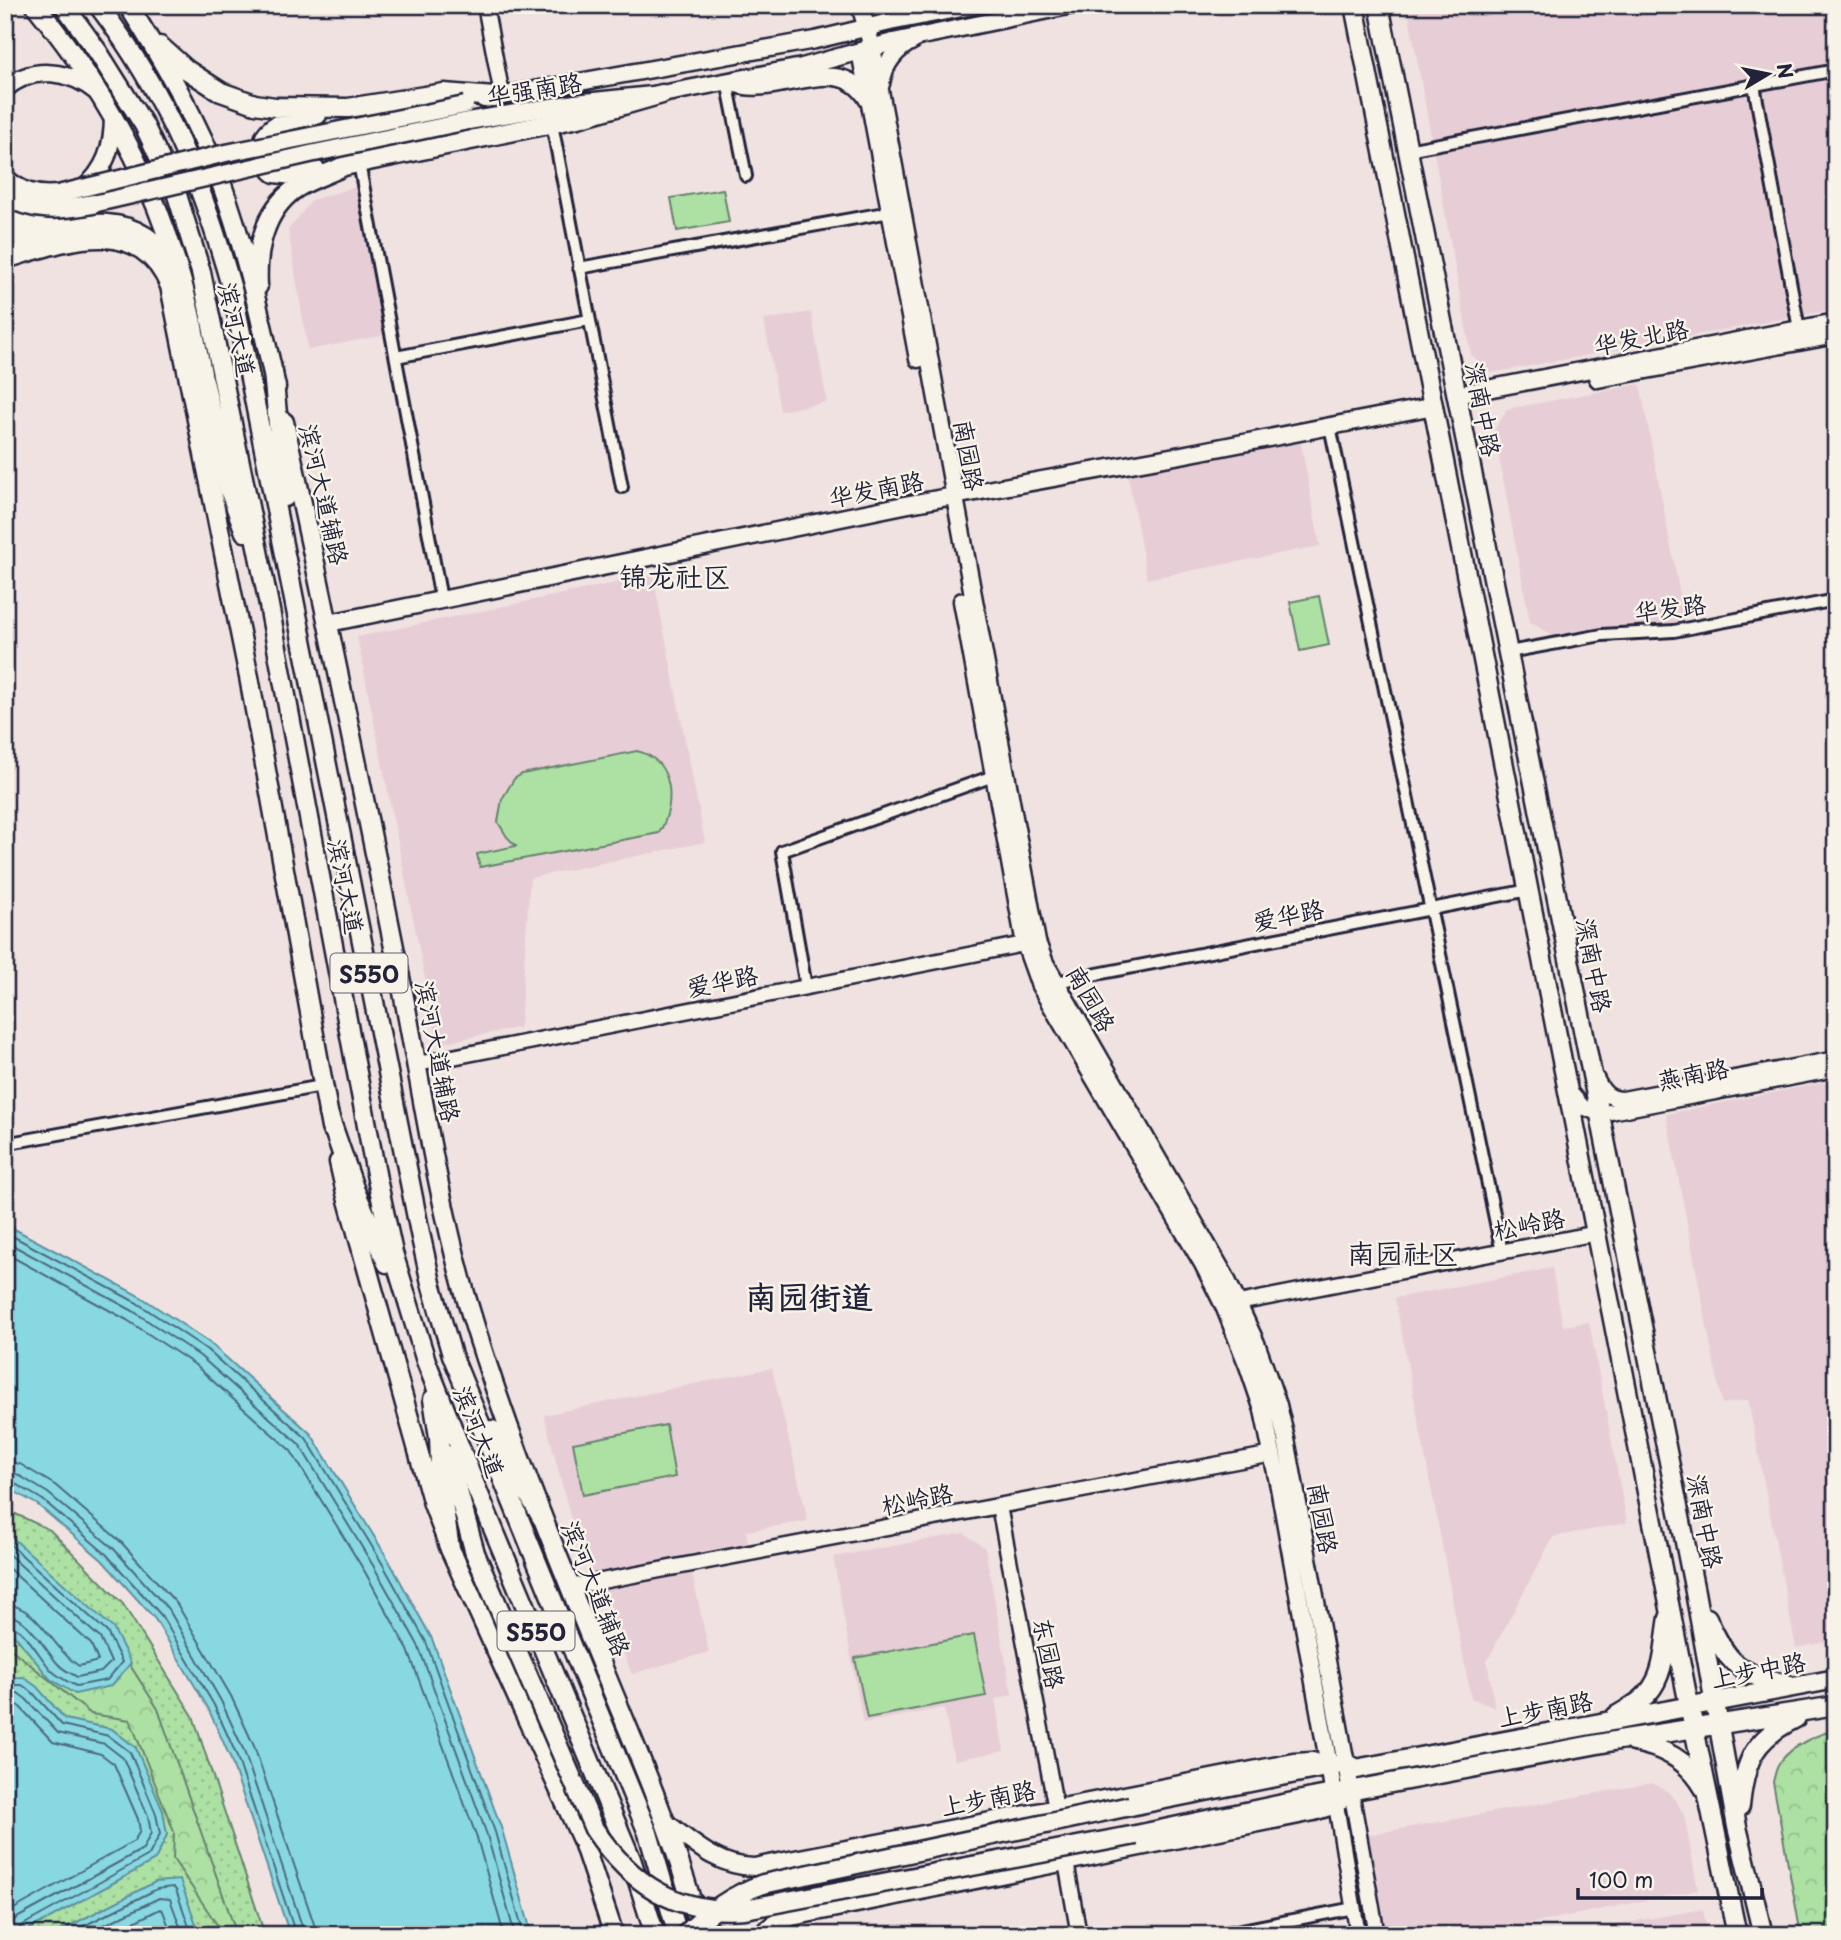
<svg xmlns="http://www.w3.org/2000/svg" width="1841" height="1940" font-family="'Playpen Sans','LXGW WenKai TC',sans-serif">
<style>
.built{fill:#e7ced6}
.grass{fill:url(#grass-dots);stroke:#67826f;stroke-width:2}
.forest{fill:url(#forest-crowns);stroke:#67826f;stroke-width:2}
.pitch{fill:#ace1a3;stroke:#67826f;stroke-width:2}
.water{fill:#88d8e2;stroke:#5f8f9f;stroke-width:2}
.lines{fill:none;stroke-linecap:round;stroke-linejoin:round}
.shore{stroke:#4b6b7e;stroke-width:2}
.minor-casing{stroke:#22223b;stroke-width:16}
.tertiary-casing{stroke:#22223b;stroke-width:19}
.secondary-casing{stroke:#22223b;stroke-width:21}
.primary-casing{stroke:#22223b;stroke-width:23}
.trunk-casing{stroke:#22223b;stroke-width:23}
.minor{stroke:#f7f3e8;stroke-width:10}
.tertiary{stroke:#f7f3e8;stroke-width:14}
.secondary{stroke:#f7f3e8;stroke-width:16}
.primary{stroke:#f7f3e8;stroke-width:18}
.trunk{stroke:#f7f3e8;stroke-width:18}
.secondary-bridge-casing{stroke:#22223b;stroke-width:21;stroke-linecap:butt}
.primary-bridge-casing{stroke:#22223b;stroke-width:23;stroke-linecap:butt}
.trunk-bridge-casing{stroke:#22223b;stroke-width:23;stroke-linecap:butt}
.secondary-bridge{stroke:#f7f3e8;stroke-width:16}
.primary-bridge{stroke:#f7f3e8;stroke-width:18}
.trunk-bridge{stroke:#f7f3e8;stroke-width:18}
.labels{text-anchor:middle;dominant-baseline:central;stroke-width:5;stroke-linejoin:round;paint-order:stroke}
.shield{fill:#f7f3e8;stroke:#62616f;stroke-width:2}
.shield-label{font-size:23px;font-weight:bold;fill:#22223b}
.street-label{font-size:24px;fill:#22223b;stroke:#f7f3e8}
.quarter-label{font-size:28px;fill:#22223b;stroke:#f7f3e8}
.district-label{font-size:32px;font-weight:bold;fill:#22223b;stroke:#f7f3e8}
</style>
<defs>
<pattern id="grass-dots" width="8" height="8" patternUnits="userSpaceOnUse" patternTransform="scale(1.75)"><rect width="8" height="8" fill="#ace1a3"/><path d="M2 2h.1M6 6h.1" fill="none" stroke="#94c18d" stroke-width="1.8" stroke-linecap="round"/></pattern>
<pattern id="forest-crowns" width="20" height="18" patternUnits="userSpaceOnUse" patternTransform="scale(1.75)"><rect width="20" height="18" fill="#ace1a3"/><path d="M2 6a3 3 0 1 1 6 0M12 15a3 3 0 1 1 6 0" fill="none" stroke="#94c18d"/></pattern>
</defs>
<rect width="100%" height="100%" fill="#f0e2e0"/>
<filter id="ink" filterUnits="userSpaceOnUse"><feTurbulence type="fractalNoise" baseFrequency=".0143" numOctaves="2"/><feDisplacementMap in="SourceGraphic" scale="14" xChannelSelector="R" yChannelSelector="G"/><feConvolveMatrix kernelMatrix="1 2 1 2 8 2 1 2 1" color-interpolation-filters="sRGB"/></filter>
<g filter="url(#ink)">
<path class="built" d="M 508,5 L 573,5 L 511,18 Z
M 1407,5 L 1836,5 L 1836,309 L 1492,373 L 1471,355 Z
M 358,186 L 386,335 L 308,350 L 288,230 L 312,200 Z
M 811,312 L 827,402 L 780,411 L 764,320 Z
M 1640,384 L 1685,621 L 1605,630 L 1558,639 L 1530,622 L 1494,431 L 1507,409 Z
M 1300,438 L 1320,546 L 1147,579 L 1127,471 Z
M 653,575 L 705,842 L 530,878 L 520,1027 L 438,1044 L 357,637 Z
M 1836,1080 L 1836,1221 L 1832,1226 L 1836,1247 L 1836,1640 L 1796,1648 L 1748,1400 L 1722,1404 L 1666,1114 Z
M 1552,1268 L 1563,1326 L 1589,1322 L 1627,1523 L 1553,1537 L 1487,1661 L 1495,1708 L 1471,1698 L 1395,1298 Z
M 772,1368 L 808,1521 L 746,1531 L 748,1543 L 688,1554 L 709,1652 L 632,1674 L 572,1523 L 544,1415 Z
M 964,1533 L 985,1548 L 1012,1695 L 995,1699 L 1004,1751 L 954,1760 L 944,1708 L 863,1723 L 833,1557 Z
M 1652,1783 L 1667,1791 L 1677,1802 L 1684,1815 L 1698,1890 L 1473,1935 L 1386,1935 L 1367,1835 Z
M 1703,1909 L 1708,1935 L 1569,1935 L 1636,1921 Z"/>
<path class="grass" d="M 5,1509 L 50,1530 L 123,1604 L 193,1716 L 265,1935 L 5,1935 Z"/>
<path class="forest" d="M 5,1546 L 108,1631 L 158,1709 L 237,1935 L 224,1935 L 173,1859 L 174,1832 L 130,1720 L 91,1714 L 5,1644 Z
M 1836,1730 L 1836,1935 L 1801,1935 L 1773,1782 C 1775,1775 1776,1766 1781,1761 C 1793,1745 1817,1734 1836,1730 Z"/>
<path class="pitch" d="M 723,189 L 729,222 L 677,231 L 671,198 Z
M 1319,596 L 1329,645 L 1300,651 L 1290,602 Z
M 637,751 C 675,760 676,806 659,833 L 480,867 L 477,854 L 516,846 L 507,837 L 498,822 L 502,799 L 514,779 L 522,774 Z
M 666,1425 L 675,1477 L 583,1495 L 573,1443 Z
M 974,1635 L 986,1696 L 867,1718 L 855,1658 Z"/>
<path class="water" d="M 5,1224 L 141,1297 L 210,1343 L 311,1434 L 388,1559 L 432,1639 L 502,1830 L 532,1935 L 290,1935 L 230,1757 L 208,1708 L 155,1619 L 102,1560 L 38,1505 L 5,1486 Z
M 5,1531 L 113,1628 L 131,1663 L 111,1686 L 75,1694 L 50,1679 L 16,1637 L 5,1629 Z
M 23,1677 L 37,1687 L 65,1719 L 112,1729 L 136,1748 L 163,1811 L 167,1835 L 155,1860 L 19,1935 L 5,1935 L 5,1678 Z
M 180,1880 L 200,1935 L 52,1935 L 155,1882 Z"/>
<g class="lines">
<path class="shore" d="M 5,1232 L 137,1303 L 206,1349 L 306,1438 L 382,1563 L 426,1642 L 495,1832 L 524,1935
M 5,1241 L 133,1311 L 200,1356 L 299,1444 L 374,1567 L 418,1645 L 487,1835 L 515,1935
M 5,1253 L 127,1320 L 194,1364 L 291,1451 L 365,1572 L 408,1650 L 477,1838 L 504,1935
M 5,1461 L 20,1464 L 55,1485 L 120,1541 L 177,1604 L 231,1696 L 254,1746 L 314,1924 L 316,1935
M 5,1471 L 15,1473 L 48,1493 L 113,1548 L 169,1610 L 221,1701 L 244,1751 L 305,1935
M 5,1480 L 11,1481 L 43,1500 L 106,1554 L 161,1615 L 214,1705 L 236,1754 L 296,1935
M 5,1540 L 107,1632 L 122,1662 L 107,1680 L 76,1686 C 68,1682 59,1677 52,1671 C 39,1657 25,1626 5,1624
M 5,1551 L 100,1638 L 111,1662 L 101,1672 L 77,1677 C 71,1673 63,1670 58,1664 C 43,1648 29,1616 5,1615
M 5,1565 L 91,1644 L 98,1661 L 79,1666 C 53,1650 39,1606 5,1604
M 5,1685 L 22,1685 L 32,1692 L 62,1725 L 109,1736 L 130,1752 L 156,1814 L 160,1834 L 149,1855 L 21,1926 L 17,1935
M 5,1694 L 18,1693 L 26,1699 L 58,1733 L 105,1744 L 123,1758 L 148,1816 L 151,1833 L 143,1849 L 15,1919 L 10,1926 L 8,1935
M 5,1704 L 15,1704 L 19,1706 L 53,1742 L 101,1754 L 114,1764 L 138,1819 L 140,1831 L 134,1841 L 5,1914
M 66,1935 L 157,1889 L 173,1887 L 176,1890 L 192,1935
M 84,1935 L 159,1898 L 170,1899 L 183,1935
M 108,1935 L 160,1909 L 163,1911 L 172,1935"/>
<defs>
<path id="minor" d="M 727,81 L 746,176
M 1754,85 L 1799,329
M 552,124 L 622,487
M 1407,150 L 1836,70
M 359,163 L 441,599
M 579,268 L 890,212
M 396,357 L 589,320
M 1330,426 L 1502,1252
M 1509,652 L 1602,635 L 1674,631 L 1836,600
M 1056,982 L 1529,890
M 806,987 L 782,851 L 999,774
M 15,1142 L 322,1086
M 1216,1935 L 1354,1908"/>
<path id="tertiary" d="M 485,5 L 502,95
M 417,1064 L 1034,942
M 1596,1078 C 1602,1091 1608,1099 1623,1099 L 1836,1059
M 1569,1091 L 1583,1107 L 1600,1114 L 1836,1069
M 1228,1305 L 1597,1233
M 999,1506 L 1056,1809
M 570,1587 L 1273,1454
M 1351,1791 L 1377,1935
M 1336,1805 L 1358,1935
M 1066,1862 L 1079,1935"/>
<path id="secondary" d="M 860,51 L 918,359
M 736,84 C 778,98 840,50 868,100
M 881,84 C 884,64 896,49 914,40
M 5,89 C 33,64 71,71 98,93
M 484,99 L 815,40 L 890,22 L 977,5
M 468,121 L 575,103 L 662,94 L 802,67 L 893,42 L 1073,5
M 81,191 C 106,170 113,147 113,116
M 5,213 L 37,205
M 5,228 L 64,212
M 1598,379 L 1836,335
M 1456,395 L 1836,322
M 962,601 L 1025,944 L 1040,986 L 1203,1264 L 1224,1306 L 1248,1366 L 1263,1410 L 1279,1487 L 1336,1805
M 329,623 L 904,505 L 1181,455 L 1434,406
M 667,1823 C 693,1843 719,1867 754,1867 L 1294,1762 L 1312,1761 L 1328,1766
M 759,1935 L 775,1923 L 792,1917 L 1314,1812 L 1336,1805 L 1351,1791 L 1286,1439 L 1278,1405 L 1256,1343 L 1225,1276 L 1045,963 L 1037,942 L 872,47 L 860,5"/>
<path id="primary" d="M 35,5 C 114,101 167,205 193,327 C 197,350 203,372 205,395
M 128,5 C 164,62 198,121 222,185 C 246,251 261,320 276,387
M 1354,5 L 1686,1690 L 1737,1935
M 1379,5 L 1695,1592 L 1737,1827 L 1763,1935
M 160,46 L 187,70 L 221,92 L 255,104 L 275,107 L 348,108 L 444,93 L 494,97
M 317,115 C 296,119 261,121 263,150 C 264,160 267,167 275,173 L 293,175 L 317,171
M 5,245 C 67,228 132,198 175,268
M 5,259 C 63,242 138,211 170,286 L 249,677 L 331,1128
M 258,286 C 256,250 264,211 295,189 C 310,179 328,174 344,166 L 578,118 L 662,94
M 284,422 C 326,609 364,798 402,987 C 422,1090 437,1195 466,1297 C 503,1423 553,1546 603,1668 C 639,1756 677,1842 701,1935
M 339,1162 L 346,1193 L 433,1504 L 450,1549 L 583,1842 L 614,1935
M 1707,1618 C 1727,1663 1739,1675 1788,1685
M 1616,1716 C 1627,1709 1640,1703 1648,1693 C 1666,1673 1664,1643 1669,1618
M 1633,1742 C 1662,1747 1689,1761 1704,1788
M 1130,1806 L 1346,1763 L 1357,1769 L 1366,1767 L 1836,1679
M 1740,1806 C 1745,1759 1754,1739 1796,1718
M 1136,1835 L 1312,1798 L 1619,1740 L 1836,1706"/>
<path id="trunk" d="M 64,5 L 98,52 L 144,125 L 177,195 L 201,272 L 268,600 L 377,1179 L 393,1253 L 426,1361 L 470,1473 L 631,1859 L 655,1935
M 98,5 C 167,95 203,185 233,293 L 420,1233 L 431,1283 L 452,1355 L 648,1833 L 678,1935
M 273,372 L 285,497
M 204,381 L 229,489 L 245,532
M 328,1113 L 355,1191 L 387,1263
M 433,1399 L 439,1437 L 441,1490 L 450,1549
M 492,1430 L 542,1518
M 445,1454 L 459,1495 L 475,1553"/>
</defs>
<use href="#minor" class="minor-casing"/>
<use href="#tertiary" class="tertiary-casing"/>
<use href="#secondary" class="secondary-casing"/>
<use href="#primary" class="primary-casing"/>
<use href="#trunk" class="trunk-casing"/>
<use href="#minor" class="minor"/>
<use href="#tertiary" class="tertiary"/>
<use href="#secondary" class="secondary"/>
<use href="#primary" class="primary"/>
<use href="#trunk" class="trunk"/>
<defs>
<path id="secondary-bridge" d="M 5,177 C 21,192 37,196 58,194 L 226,153 L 465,105
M 93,204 L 310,154 L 468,121"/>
<path id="primary-bridge" d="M 5,195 C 32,213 63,210 93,204"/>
<path id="trunk-bridge" d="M 475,1553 L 594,1829 C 631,1884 677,1915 745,1909 L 1136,1835
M 685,1935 C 709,1912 732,1895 763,1884 L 1130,1806"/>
</defs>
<use href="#secondary-bridge" class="secondary-bridge-casing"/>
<use href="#primary-bridge" class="primary-bridge-casing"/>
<use href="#trunk-bridge" class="trunk-bridge-casing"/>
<use href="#secondary-bridge" class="secondary-bridge"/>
<use href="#primary-bridge" class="primary-bridge"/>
<use href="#trunk-bridge" class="trunk-bridge"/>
</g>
</g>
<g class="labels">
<g class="shield">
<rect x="330.5" y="953.5" width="77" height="39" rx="5"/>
<rect x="497.5" y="1611.5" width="77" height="39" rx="5"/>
</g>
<g class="shield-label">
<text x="369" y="973">S550</text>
<text x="536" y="1631">S550</text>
</g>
<g class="street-label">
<text transform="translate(534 88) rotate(-9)">华强南路</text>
<text transform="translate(238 329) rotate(78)">滨河大道</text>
<text transform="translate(1641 336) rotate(-11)">华发北路</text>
<text transform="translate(1484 409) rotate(79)">深南中路</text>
<text transform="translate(970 455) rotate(80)">南园路</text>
<text transform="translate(876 488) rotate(-11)">华发南路</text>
<text transform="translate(325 494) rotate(77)">滨河大道辅路</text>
<text transform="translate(1670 607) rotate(-7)">华发路</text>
<text transform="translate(347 886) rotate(79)">滨河大道</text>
<text transform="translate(1288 914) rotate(-11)">爱华路</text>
<text transform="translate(1595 965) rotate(79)">深南中路</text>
<text transform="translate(722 980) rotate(-11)">爱华路</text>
<text transform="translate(1092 998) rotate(60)">南园路</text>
<text transform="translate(439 1051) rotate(79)">滨河大道辅路</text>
<text transform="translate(1693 1073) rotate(-11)">燕南路</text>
<text transform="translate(1529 1223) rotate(-11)">松岭路</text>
<text transform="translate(480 1431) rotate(68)">滨河大道</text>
<text transform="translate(917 1498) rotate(-11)">松岭路</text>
<text transform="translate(1324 1518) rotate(80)">南园路</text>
<text transform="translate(1706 1521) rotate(79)">深南中路</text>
<text transform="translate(597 1588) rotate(68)">滨河大道辅路</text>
<text transform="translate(1050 1653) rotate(79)">东园路</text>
<text transform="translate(1758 1669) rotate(-11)">上步中路</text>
<text transform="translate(1545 1708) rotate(-11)">上步南路</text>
<text transform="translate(988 1797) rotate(-11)">上步南路</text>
</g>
<g class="quarter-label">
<text x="675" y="575">锦龙社区</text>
<text x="1403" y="1252">南园社区</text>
</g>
<g class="district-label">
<text x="809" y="1296">南园街道</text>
</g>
</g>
<rect width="1841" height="1940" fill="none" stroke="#f7f3e8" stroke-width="28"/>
<rect x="14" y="14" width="1813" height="1912" fill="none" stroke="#22223b" stroke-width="2.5" filter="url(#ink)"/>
<g transform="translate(1768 74) rotate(80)" stroke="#f7f3e8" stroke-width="5" paint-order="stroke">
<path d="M0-5L12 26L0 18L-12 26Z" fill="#22223b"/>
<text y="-10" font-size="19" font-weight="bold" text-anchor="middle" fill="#22223b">N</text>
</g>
<path d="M1578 1888v10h184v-10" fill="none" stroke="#22223b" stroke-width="3.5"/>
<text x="1589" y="1888" font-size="21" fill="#22223b" stroke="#f7f3e8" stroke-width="5" paint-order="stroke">100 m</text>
</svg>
